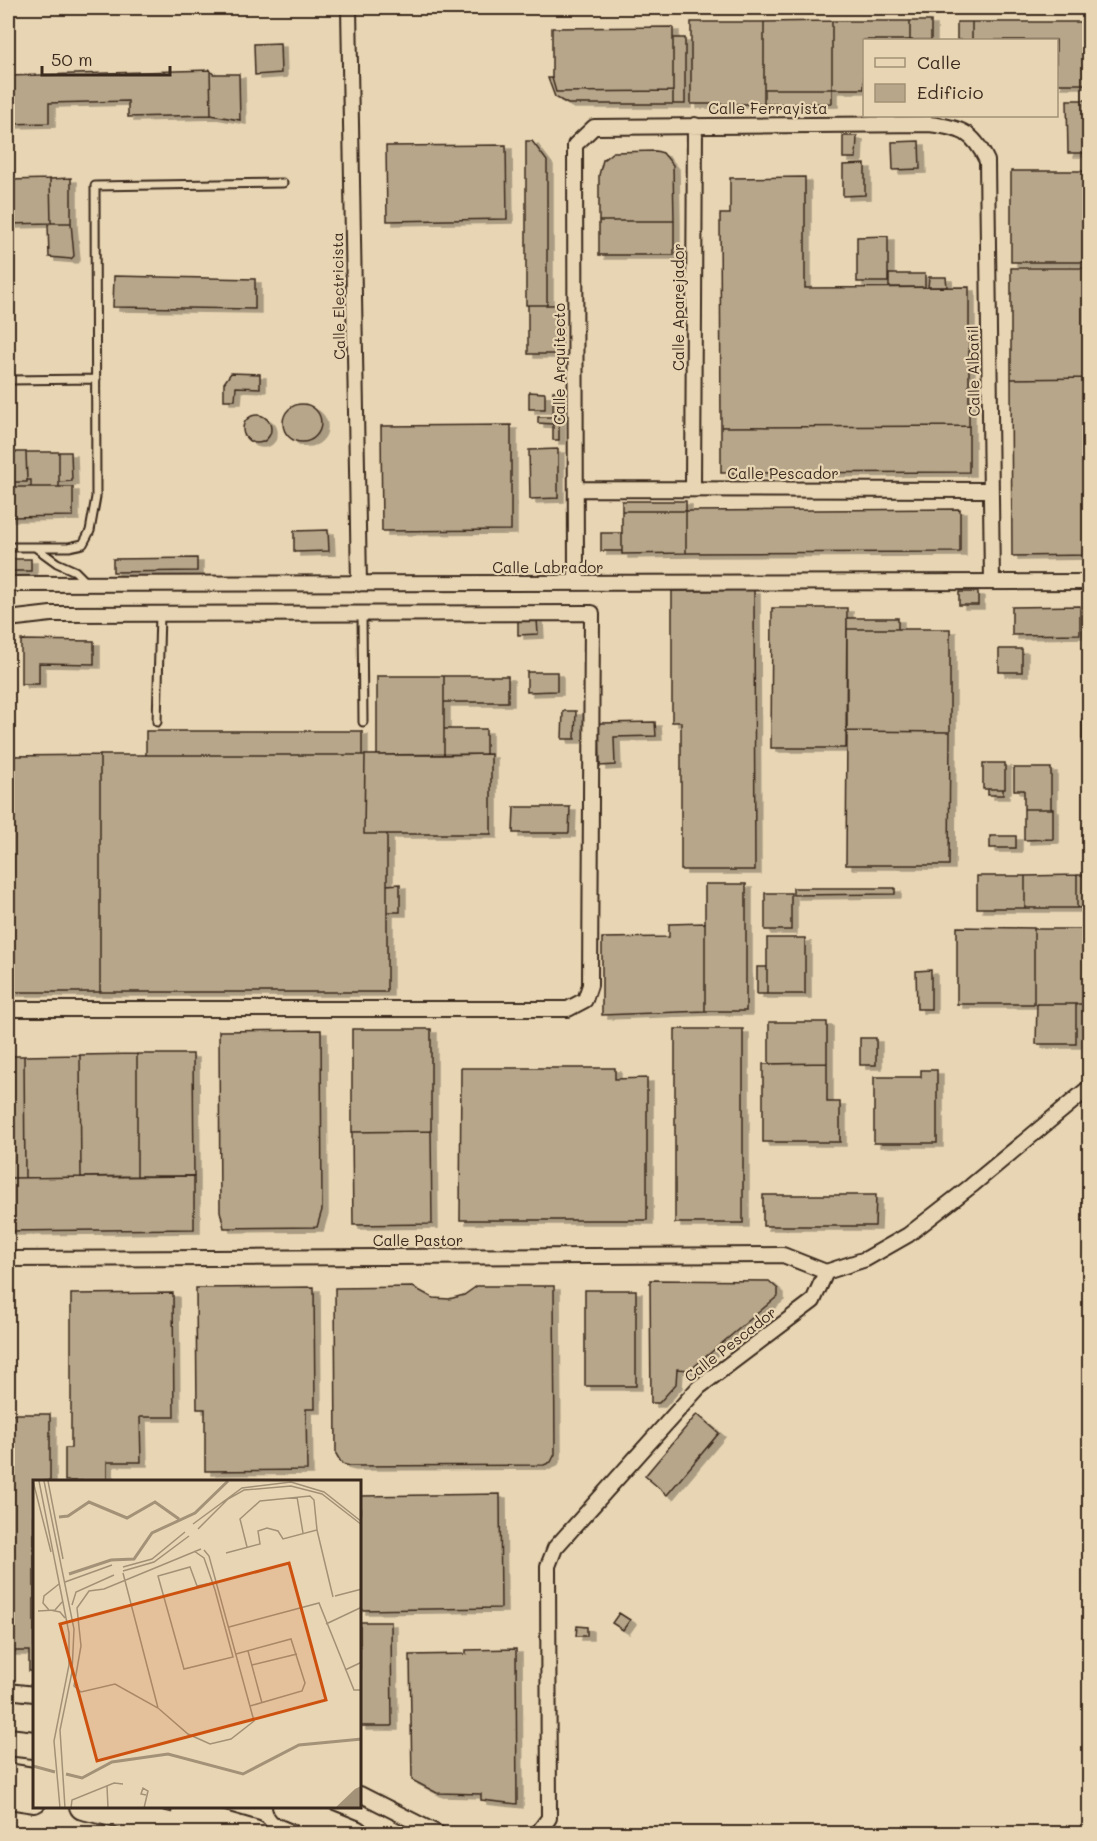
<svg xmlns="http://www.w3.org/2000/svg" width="1097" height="1841" font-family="Mali,sans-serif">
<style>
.building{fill:#b7a689;stroke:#3b2a1e;stroke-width:1.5;filter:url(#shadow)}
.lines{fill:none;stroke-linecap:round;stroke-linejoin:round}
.service-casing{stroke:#3b2a1e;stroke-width:11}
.minor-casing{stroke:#3b2a1e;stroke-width:18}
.motorway-casing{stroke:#3b2a1e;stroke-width:30}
.service{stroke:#e8d5b3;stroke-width:7}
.minor{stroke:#e8d5b3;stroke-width:14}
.motorway{stroke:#e8d5b3;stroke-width:26}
.labels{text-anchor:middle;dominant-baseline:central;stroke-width:4.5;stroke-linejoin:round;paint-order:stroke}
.street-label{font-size:15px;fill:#3b2a1e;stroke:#e8d5b3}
.inset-river{fill:none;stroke:#a49278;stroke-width:3}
.inset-road{fill:none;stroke:#a39177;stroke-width:1.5}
.view{fill:#ce520f;fill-opacity:0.15;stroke:#ce520f;stroke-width:3}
.inset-edge{fill:none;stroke:#3b2a1e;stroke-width:3}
</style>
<defs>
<filter id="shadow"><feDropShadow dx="6" dy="4" stdDeviation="0" flood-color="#0004"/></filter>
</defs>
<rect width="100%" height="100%" fill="#e8d5b3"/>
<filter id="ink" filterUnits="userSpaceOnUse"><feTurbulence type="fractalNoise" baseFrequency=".0167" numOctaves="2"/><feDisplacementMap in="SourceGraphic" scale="12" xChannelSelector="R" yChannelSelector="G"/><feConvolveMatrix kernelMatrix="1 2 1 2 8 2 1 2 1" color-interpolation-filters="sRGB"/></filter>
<g filter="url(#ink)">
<path class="building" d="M 954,8 L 1090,8 L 1090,10 L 954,9 Z
M 832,21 L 910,21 L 910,40 L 864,40 L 864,89 L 832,89 Z
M 832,21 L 832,89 L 764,89 L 764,22 Z
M 910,21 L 931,21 L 931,40 L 910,40 Z
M 691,22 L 764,22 L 764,104 L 691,104 Z
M 957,22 L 972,22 L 972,40 L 957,40 Z
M 972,22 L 1090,22 L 1090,84 L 1056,84 L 1056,40 L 972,40 Z
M 673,27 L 673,91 L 556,92 L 552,78 L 552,28 Z
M 673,38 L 685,38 L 685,104 L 673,104 Z
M 280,43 L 281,73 L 255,75 L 254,44 Z
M 210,70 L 213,74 L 239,74 L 240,120 L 211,115 Z
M 210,70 L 211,115 L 128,117 L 128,101 L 49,103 L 49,123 L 8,124 L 8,76 Z
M 548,78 L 552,78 L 556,92 L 673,91 L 673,104 L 568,104 L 555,97 Z
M 764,89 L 832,89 L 832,103 L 764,104 Z
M 1067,100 L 1090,100 L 1090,153 L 1068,153 Z
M 843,136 L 857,136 L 856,158 L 843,158 Z
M 526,141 L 532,141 L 547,161 L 547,305 L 526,305 Z
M 919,141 L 920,169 L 893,170 L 892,142 Z
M 506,145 L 507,219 L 387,221 L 386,146 Z
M 656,151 L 663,153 L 673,165 L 674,221 L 599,221 L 599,175 L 603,160 L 613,152 Z
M 865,164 L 865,195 L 843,196 L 843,165 Z
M 1011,171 L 1090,171 L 1090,262 L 1011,262 Z
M 805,177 L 805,288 L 969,287 L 969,426 L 721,427 L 720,214 L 730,214 L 730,178 Z
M 71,178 L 71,223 L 51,223 L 50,179 Z
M 50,179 L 51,223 L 8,224 L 8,180 Z
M 599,221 L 674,221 L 674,255 L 599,255 Z
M 51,223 L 71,223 L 74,256 L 71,259 L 49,257 L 48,224 Z
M 888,236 L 888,282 L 857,282 L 857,237 Z
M 1011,268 L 1090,268 L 1090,378 L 1011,379 Z
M 889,274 L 925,274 L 925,287 L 889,287 Z
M 114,276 L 255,279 L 255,309 L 113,307 Z
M 929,277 L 946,277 L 947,287 L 928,287 Z
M 528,305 L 557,305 L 557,354 L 528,354 Z
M 231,373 L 260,374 L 260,388 L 236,387 L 235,400 L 224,400 L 224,383 Z
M 1090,378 L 1090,555 L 1012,556 L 1011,379 Z
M 553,391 L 559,391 L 559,440 L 553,440 L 553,424 L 538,423 L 538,417 L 553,417 Z
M 529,392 L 545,393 L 545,409 L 529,409 Z
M283 423a19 19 0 1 1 38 0a19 19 0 1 1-38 0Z
M243 429a14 14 0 1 1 28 0a14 14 0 1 1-28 0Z
M 511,425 L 511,530 L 382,531 L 381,426 Z
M 969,426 L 969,472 L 721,473 L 721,427 Z
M 558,449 L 558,498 L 530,499 L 529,450 Z
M 8,452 L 26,452 L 27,482 L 8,482 Z
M 26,452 L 59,452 L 59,487 L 31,487 L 31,480 L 27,480 Z
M 59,452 L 71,452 L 72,481 L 59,482 Z
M 8,487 L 73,487 L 73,516 L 8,517 Z
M 622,501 L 686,501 L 686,511 L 622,511 Z
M 960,509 L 960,552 L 686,553 L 686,511 Z
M 622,511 L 686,511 L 686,553 L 622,554 Z
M 328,530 L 329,551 L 294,552 L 294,531 Z
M 601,533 L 622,533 L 622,551 L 601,551 Z
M 197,558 L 197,571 L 113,572 L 113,559 Z
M 8,559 L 31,559 L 31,571 L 8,571 Z
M 754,590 L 755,870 L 681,870 L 681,722 L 672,722 L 672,591 Z
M 959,592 L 978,592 L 978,605 L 959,605 Z
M 1080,606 L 1080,634 L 1012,635 L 1012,607 Z
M 772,608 L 847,608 L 846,748 L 771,748 Z
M 847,618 L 898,618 L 898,629 L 847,629 Z
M 537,619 L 538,634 L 518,635 L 518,620 Z
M 847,629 L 950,629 L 950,732 L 847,731 Z
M 21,640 L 94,641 L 94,664 L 39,663 L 39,684 L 21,684 Z
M 999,649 L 1022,649 L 1022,672 L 999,672 Z
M 527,672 L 557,672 L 557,691 L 527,692 Z
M 377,676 L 444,676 L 444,755 L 377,755 Z
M 444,676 L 508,676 L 508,702 L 444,702 Z
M 563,711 L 576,711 L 575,739 L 562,739 Z
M 1082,719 L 1090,719 L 1090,739 L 1082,739 Z
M 655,722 L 656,736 L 614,737 L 615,765 L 600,766 L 599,723 Z
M 444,729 L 486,729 L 486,754 L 444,755 Z
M 146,731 L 362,731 L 362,755 L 146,755 Z
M 847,731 L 950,732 L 949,865 L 846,865 Z
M 491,754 L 491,834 L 364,834 L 365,755 Z
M 100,755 L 100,992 L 8,992 L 8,756 Z
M 100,755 L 365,755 L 364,834 L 387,834 L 387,992 L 100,992 Z
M 983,763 L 1005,763 L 1005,789 L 983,789 Z
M 1014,768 L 1051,768 L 1051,809 L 1024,809 L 1024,790 L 1014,790 Z
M 988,789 L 1003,789 L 1003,795 L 988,795 Z
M 514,807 L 570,807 L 569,833 L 513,833 Z
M 1024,809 L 1053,809 L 1053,839 L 1024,840 Z
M 990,836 L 1016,836 L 1016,848 L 990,848 Z
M 1077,875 L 1090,875 L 1090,907 L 1077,908 Z
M 1077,875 L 1077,908 L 1025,908 L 1025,876 Z
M 977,876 L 1025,876 L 1025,908 L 977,908 Z
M 400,884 L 400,912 L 387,912 L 387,885 Z
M 705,884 L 746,884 L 746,1011 L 705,1011 Z
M 793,888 L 895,888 L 895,894 L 793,895 Z
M 765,893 L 791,893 L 791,930 L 765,930 Z
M 705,923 L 705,1011 L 602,1015 L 602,938 L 669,937 L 669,924 Z
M 957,927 L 1034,928 L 1034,1004 L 957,1004 Z
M 1034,929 L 1090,929 L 1090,1004 L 1034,1004 Z
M 767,938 L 805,938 L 805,994 L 767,994 Z
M 757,967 L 767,967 L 767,994 L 757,994 Z
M 931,970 L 931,1009 L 917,1009 L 916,971 Z
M 1037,1004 L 1076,1004 L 1076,1044 L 1036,1044 Z
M 769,1022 L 827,1022 L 827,1063 L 769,1064 Z
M 352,1029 L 431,1029 L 431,1131 L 352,1132 Z
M 675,1029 L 743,1029 L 743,1223 L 675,1223 Z
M 321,1030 L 322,1210 L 317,1227 L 224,1228 L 220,1211 L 219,1031 Z
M 860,1038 L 876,1038 L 876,1065 L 860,1065 Z
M 137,1054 L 137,1176 L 81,1177 L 80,1055 Z
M 137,1054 L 193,1054 L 194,1176 L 137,1176 Z
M 80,1055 L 81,1177 L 25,1178 L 24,1056 Z
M 8,1056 L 24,1056 L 25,1178 L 8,1178 Z
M 827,1063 L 827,1102 L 840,1102 L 840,1142 L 763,1142 L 763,1064 Z
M 461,1068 L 615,1068 L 615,1079 L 647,1078 L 647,1220 L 460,1220 Z
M 921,1070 L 937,1070 L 937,1143 L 874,1143 L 874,1077 L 921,1077 Z
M 431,1131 L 432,1224 L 353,1225 L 352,1132 Z
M 194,1176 L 194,1229 L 8,1231 L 8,1178 Z
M 763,1195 L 876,1195 L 875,1226 L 763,1226 Z
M 650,1280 L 769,1281 L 778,1289 L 778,1296 L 690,1370 L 677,1369 L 676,1384 L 659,1403 L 651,1403 Z
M 477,1286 L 554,1286 L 555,1454 L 551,1462 L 544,1465 L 350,1466 L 342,1464 L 336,1454 L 335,1288 L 413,1287 L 433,1298 L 449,1299 L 464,1295 Z
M 314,1287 L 315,1409 L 306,1409 L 307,1470 L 205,1471 L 205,1409 L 197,1409 L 196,1288 Z
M 585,1290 L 636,1290 L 636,1386 L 585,1386 Z
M 173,1293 L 174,1417 L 140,1417 L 141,1462 L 107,1462 L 107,1481 L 65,1481 L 65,1448 L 71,1448 L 71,1294 Z
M 8,1414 L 50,1414 L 50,1481 L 34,1481 L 34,1671 L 29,1671 L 29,1651 L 8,1651 Z
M 697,1414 L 719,1433 L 667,1495 L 645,1476 Z
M 500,1494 L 501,1608 L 360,1610 L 360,1496 Z
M 619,1613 L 630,1620 L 623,1630 L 612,1623 Z
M 360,1622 L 391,1622 L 392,1726 L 360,1726 Z
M 577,1626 L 587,1627 L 587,1636 L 576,1636 Z
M 516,1649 L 517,1804 L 481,1800 L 481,1794 L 437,1793 L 412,1780 L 410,1655 L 466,1654 L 466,1650 Z"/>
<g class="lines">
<defs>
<path id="service" d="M 8,380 L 96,379
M 8,547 L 35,547 L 57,563 L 75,571 L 86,582
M 35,547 L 69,547 L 83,544 L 90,531 L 96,497 L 95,186 L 283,183
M 362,614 L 363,722
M 157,722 L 160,614"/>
<path id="minor" d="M 349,8 L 359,584
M 576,489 L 990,490
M 693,489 L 695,125
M 576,583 L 575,145 L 594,127 L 929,124 C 961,128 973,131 987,161 L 992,582
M 8,584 L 1090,582
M 8,619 L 51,614 L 592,613 L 590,985 L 585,1000 L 568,1009 L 8,1009
M 8,1259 L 783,1255 L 826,1272
M 8,1691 L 34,1694
M 360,1794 L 439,1834
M 537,1834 L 549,1818 L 548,1566 L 555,1548 L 699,1387 L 813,1301 L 826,1272 L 866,1259 L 908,1235 L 971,1186 L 1090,1087"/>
<path id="motorway" d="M 8,1742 L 34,1745
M 8,1777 L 34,1781
M 8,1795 L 34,1799
M 83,1806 L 203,1834
M 286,1806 L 355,1834
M 185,1814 L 254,1834"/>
</defs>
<use href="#service" class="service-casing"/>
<use href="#minor" class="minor-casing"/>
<use href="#motorway" class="motorway-casing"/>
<use href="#service" class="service"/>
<use href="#minor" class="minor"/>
<use href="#motorway" class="motorway"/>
</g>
</g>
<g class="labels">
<g class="street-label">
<text x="768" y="108">Calle Ferrayista</text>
<text transform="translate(338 296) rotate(-91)">Calle Electricista</text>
<text transform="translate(678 307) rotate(-90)">Calle Aparejador</text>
<text transform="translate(559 364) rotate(-90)">Calle Arquitecto</text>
<text transform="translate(973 371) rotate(-91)">Calle Albañil</text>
<text x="783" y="473">Calle Pescador</text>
<text x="548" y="567">Calle Labrador</text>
<text x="418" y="1240">Calle Pastor</text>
<text transform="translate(730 1344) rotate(-38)">Calle Pescador</text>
</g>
</g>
<g transform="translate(33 1480)">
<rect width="328" height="328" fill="#e8d5b3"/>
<path d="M 328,306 L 328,328 L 302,328 L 322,309 Z" fill="#a49278"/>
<path class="inset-river" d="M 26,37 L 35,36 L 56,22 L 94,38 L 122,22 L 146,39M 36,94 L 78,80 L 101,79 L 119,53 L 162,33 L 195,1M 0,286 L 22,292M 33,294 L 49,298 L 79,282 L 135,274 L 210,294 L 266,265 L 329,259"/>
<path class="inset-road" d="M 0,1 L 18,72M 6,1 L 36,153 L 36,185 L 21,261 L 27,328M 11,1 L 41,149 L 39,192 L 27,250 L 32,328M 15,1 L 30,79M 264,17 L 270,53M 160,44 L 209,8 L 258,2 L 291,12 L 329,42M 165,49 L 195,19 L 211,10 L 258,6 L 289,14 L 329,45M 284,50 L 300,117M 168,69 L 71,109 L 56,111 L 44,128 L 48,166 L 41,206 L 48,212 L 82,204 L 125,228 L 155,254 L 177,264 L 198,259 L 221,241 L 176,76 L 171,70M 161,71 L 171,78 L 182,110 L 200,177 L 151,189 L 125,96 L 157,87 L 164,106 L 179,103M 193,73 L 227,64 L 225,51 L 234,48 L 245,51 L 250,59 L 284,50 L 281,20 L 277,16 L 227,21 L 207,39 L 214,67M 90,87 L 119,79 L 152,52M 90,91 L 121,82 L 156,56M 90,93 L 125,228M 32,102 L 79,85M 302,116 L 329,109M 39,125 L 43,112 L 81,95M 16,130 L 10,123 L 11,116 L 26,104M 17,130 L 27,132 L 32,138M 5,131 L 22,130 L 29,122M 293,144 L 329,127M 196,147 L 286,123 L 321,210 L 329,210M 215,171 L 229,223M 203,174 L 258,159 L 272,203 L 269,211 L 217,226M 219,185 L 264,174M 312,190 L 329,182M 74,306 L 75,328M 38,328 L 39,320 L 81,303 L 90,304M 111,328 L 115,311 L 110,308 L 108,314 L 113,315"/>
<path class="view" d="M 256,83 L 293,220 L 64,281 L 27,144 Z"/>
<rect width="328" height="328" class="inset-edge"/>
</g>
<rect width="1097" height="1841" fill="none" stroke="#e8d5b3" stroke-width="30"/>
<rect x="15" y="15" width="1067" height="1811" fill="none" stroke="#3b2a1e" stroke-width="2" filter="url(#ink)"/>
<rect x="863" y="39" width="195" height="78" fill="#e8d5b3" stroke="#a39177" stroke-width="1.5"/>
<rect x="875" y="58" width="30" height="9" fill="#e8d5b3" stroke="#a39177" stroke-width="1.5"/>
<text x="917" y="69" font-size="18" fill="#3b2a1e">Calle</text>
<rect x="875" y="84" width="30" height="18" fill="#b7a689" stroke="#a39177" stroke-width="1.5"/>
<text x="917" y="99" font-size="18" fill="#3b2a1e">Edificio</text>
<path d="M42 66v9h128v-9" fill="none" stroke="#3b2a1e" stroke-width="3"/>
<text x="51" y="66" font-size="18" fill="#3b2a1e" stroke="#e8d5b3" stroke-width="4.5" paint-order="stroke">50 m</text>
</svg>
